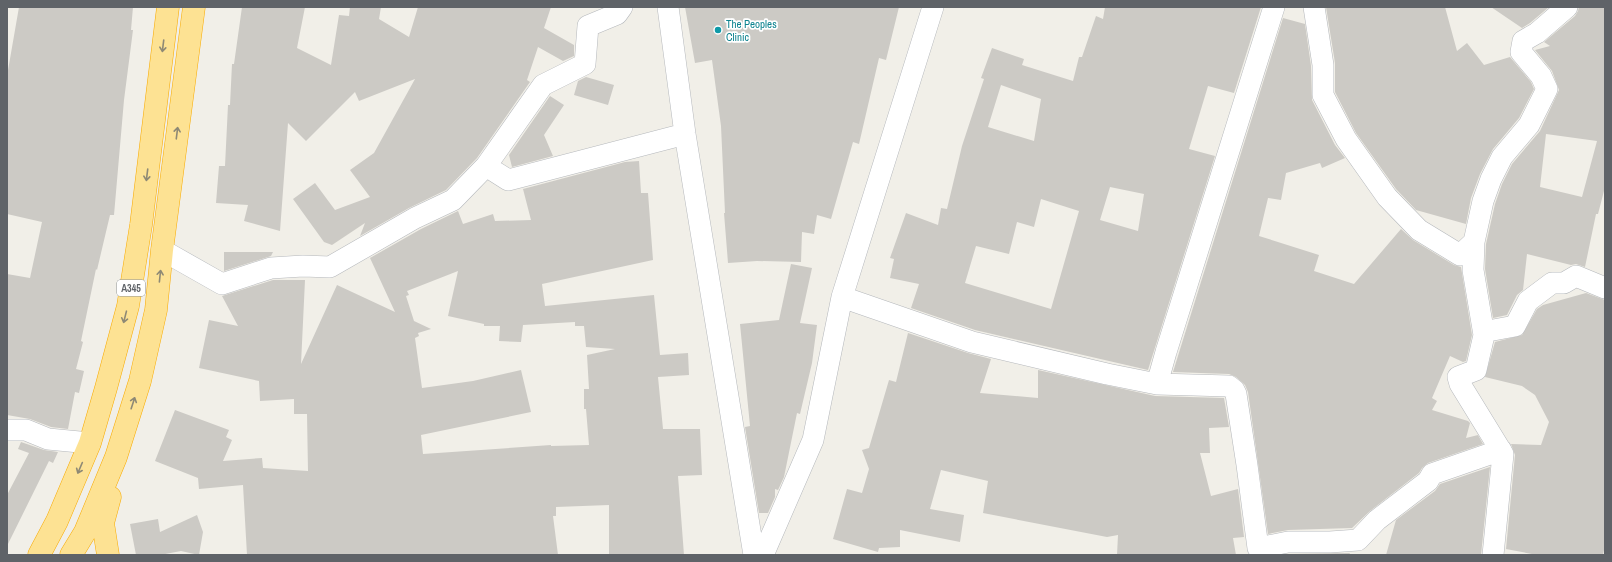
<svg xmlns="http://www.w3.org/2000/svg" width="1612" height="562" font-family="'Archivo Narrow',sans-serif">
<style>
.building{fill:#cccac5;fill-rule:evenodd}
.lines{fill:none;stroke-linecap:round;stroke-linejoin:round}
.street-casing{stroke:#b5b8bc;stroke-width:22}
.highway-casing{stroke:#f9ab00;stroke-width:23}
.street{stroke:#fff;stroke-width:21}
.highway{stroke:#fde293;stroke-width:22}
.oneway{stroke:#8e8975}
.culture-dot{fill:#0f9aa8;stroke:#fff;stroke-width:1.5}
.labels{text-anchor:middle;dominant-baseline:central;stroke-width:3.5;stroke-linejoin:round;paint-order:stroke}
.shield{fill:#fff;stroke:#8f9295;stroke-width:1}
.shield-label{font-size:10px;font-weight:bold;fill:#5f6368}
.culture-label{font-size:11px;fill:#0d838f;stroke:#fff;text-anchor:start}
</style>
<rect width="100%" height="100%" fill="#f1efe8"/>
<path class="building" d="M 19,7 L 133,7 L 131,30 L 133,30 L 124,100 L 114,215 L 110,215 L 97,270 L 96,269 L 81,341 L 83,342 L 76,369 L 84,371 L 79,393 L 75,392 L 68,429 L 51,427 L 30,419 L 7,415 L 7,274 L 30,278 L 42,222 L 7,214 L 7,76 Z
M 242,7 L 305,7 L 297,48 L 331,65 L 339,15 L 349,16 L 350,7 L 381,7 L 379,19 L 409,37 L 418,7 L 551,7 L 544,28 L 574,45 L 574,56 L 563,61 L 538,47 L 527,80 L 530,82 L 477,158 L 446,190 L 409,208 L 360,236 L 365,223 L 332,245 L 324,242 L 293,199 L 315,183 L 335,210 L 370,197 L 350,170 L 374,153 L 415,79 L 359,101 L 355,92 L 306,141 L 288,123 L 280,231 L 244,221 L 248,205 L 216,203 L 219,166 L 225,166 L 228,105 L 230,105 L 232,64 L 234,64 Z
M 685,7 L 899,7 L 886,60 L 879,58 L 859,144 L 853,142 L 831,219 L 817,215 L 814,234 L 802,232 L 801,262 L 757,261 L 728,263 L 724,213 L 725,213 L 721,126 L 712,60 L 695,63 Z
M 1105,7 L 1261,7 L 1234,93 L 1208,86 L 1189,149 L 1215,156 L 1148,370 L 975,330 L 911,308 L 919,284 L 890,278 L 894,259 L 890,258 L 906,213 L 938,225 L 941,208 L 947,209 L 962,146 L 984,79 L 981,78 L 992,48 L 1024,59 L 1022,65 L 1073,81 L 1079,57 L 1082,57 L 1096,16 L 1103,19 ZM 1001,85 L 1041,99 L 1034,141 L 988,127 ZM 1110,187 L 1144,194 L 1138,231 L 1100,220 ZM 1041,199 L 1079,211 L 1051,309 L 965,283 L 976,246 L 1009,254 L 1017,222 L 1034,227 Z
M 1326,7 L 1445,7 L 1457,51 L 1467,43 L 1484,65 L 1510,57 L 1531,82 L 1534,89 L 1519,118 L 1493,149 L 1480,174 L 1471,198 L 1466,224 L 1416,210 L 1396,189 L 1356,133 L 1335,92 L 1335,63 Z
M 1491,7 L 1549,7 L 1530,23 L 1522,28 Z
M 1579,7 L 1605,7 L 1605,187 L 1598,214 L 1596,214 L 1585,267 L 1576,264 L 1571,265 L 1527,254 L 1523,290 L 1517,295 L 1507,315 L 1493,318 L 1485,269 L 1486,244 L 1495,204 L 1502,184 L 1512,164 L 1540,131 L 1559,90 L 1552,71 L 1535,50 L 1550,46 L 1544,42 L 1575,16 L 1578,11 ZM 1546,134 L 1597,141 L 1582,197 L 1540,187 Z
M 1283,18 L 1305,24 L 1311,66 L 1312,100 L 1335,145 L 1345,158 L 1322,168 L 1320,163 L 1286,173 L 1281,200 L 1268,198 L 1259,236 L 1319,255 L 1314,271 L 1354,284 L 1401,229 L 1413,240 L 1454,265 L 1461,267 L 1472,335 L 1466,361 L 1463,362 L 1450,356 L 1432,398 L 1437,401 L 1432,410 L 1468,421 L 1470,423 L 1466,438 L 1478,435 L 1483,444 L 1428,463 L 1422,468 L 1419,473 L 1370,511 L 1352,528 L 1288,530 L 1268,534 L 1248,392 L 1245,385 L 1236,377 L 1229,374 L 1173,372 Z
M 586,77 L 614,85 L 608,105 L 574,95 L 578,81 Z
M 550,96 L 564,105 L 544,135 L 553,156 L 512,167 L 509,155 Z
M 639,161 L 641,193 L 648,193 L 653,260 L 542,284 L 545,306 L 654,295 L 660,355 L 688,353 L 689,375 L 658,377 L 663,429 L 700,429 L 702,475 L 678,476 L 684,555 L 609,555 L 609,505 L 556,507 L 556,516 L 553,516 L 558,555 L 247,555 L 243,485 L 199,489 L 198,478 L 155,461 L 175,410 L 229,430 L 226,437 L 232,440 L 223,461 L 262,458 L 263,468 L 308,471 L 307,414 L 294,414 L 294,399 L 260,401 L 259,381 L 199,368 L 209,320 L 238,326 L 222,296 L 273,280 L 305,280 L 301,364 L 337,285 L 395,312 L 370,258 L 421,229 L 458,211 L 463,224 L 493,214 L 495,221 L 531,220 L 523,189 L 625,162 ZM 458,271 L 448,316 L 484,324 L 484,326 L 500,326 L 499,341 L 521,342 L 523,325 L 575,322 L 575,326 L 584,326 L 586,347 L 615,349 L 587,355 L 589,389 L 584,389 L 584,409 L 586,409 L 589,445 L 551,446 L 551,445 L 423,454 L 421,435 L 531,412 L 521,370 L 473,381 L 422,388 L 415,338 L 419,336 L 418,333 L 431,329 L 414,321 L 406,296 L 409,295 L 407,291 Z
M 224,252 L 273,252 L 271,256 L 224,271 Z
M 791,264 L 812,268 L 800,323 L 817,325 L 812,363 L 800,414 L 797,413 L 784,477 L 778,490 L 775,489 L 775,497 L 768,513 L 759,513 L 745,427 L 750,426 L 740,324 L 779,320 Z
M 1586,293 L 1605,300 L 1605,545 L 1603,555 L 1537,555 L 1506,549 L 1515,455 L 1511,444 L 1541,445 L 1549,422 L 1535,395 L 1522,386 L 1485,377 L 1495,342 L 1522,335 L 1537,309 L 1543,305 Z
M 908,333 L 968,353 L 991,359 L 980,393 L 1038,398 L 1038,370 L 1155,396 L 1224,398 L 1229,427 L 1209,428 L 1210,453 L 1200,453 L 1211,496 L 1238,489 L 1244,537 L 1233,538 L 1236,555 L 1117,555 L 1118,535 L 1107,537 L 983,513 L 988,481 L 941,470 L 930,509 L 964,515 L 960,542 L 900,530 L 900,547 L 879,548 L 878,552 L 833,539 L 847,489 L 862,493 L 869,469 L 862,450 L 869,448 L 889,380 L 896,382 Z
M 21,442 L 44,450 L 58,452 L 53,463 L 49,461 L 7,546 L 7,495 L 29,453 L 18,449 Z
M 1490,467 L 1481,555 L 1386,555 L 1396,520 L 1435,491 L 1440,484 Z
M 197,515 L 203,532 L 199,555 L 181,551 L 160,555 L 136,555 L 130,524 L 158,519 L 160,532 Z
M 1350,553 L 1349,555 L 1284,555 L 1289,554 Z"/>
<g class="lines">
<defs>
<path id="street" d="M 668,7 L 685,134 L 754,555
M 1314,7 L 1323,65 L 1323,95 L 1346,139 L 1387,197 L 1419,230 L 1460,255 L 1474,242
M 486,166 L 508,180 L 685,134
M 162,250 L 222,284 L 271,268 L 303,266 L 330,267 L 415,218 L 453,200 L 486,166 L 543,85 L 585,64 L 588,26 L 617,14 L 622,7
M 842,297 L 972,342 L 1107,374 L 1157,384 L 1229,386 L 1234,390 L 1236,394 L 1247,465 L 1258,548 L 1288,542 L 1330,542 L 1358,540 L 1377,520 L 1428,481 L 1432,474 L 1501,450
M 1484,335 L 1488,331 L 1515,326 L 1528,301 L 1552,283 L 1564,283 L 1576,276 L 1605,288
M 1157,384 L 1166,352 L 1274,7
M 7,430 L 26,430 L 48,439 L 90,443
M 763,555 L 813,440 L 842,297 L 933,7
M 1493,555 L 1503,454 L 1460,384 L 1458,377 L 1476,370 L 1484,335 L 1473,270 L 1474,242 L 1483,201 L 1491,179 L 1502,157 L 1529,125 L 1547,89 L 1541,76 L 1521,52 L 1523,41 L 1537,33 L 1567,7"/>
<path id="highway" d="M 39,555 L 57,521 L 90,443 L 106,388 L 128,306 L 141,225 L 168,7
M 71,555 L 85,532 L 116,457 L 140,381 L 156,310 L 162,250 L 194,7
M 108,555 L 103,523 L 110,497"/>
</defs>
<use href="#street" class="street-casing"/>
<use href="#highway" class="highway-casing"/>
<use href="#street" class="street"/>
<use href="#highway" class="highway"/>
</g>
<defs><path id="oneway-shaft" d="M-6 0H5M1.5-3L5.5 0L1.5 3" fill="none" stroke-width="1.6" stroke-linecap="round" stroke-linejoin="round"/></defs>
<g class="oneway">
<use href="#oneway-shaft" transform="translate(163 46) rotate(97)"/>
<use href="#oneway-shaft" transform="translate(177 133) rotate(-83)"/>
<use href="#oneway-shaft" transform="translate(147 175) rotate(97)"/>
<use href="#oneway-shaft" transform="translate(160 276) rotate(-84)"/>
<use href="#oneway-shaft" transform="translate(125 317) rotate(104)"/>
<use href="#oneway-shaft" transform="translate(133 403) rotate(-72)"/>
<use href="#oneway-shaft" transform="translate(80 468) rotate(113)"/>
</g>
<circle class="culture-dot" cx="718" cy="30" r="4"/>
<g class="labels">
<rect class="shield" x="117" y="280" width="28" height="16" rx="3"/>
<g class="shield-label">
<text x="131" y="288">A345</text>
</g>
<g class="culture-label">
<text x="726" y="24">The Peoples<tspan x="726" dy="13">Clinic</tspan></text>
</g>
</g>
<rect width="1612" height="562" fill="none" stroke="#5f6368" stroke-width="16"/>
</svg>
